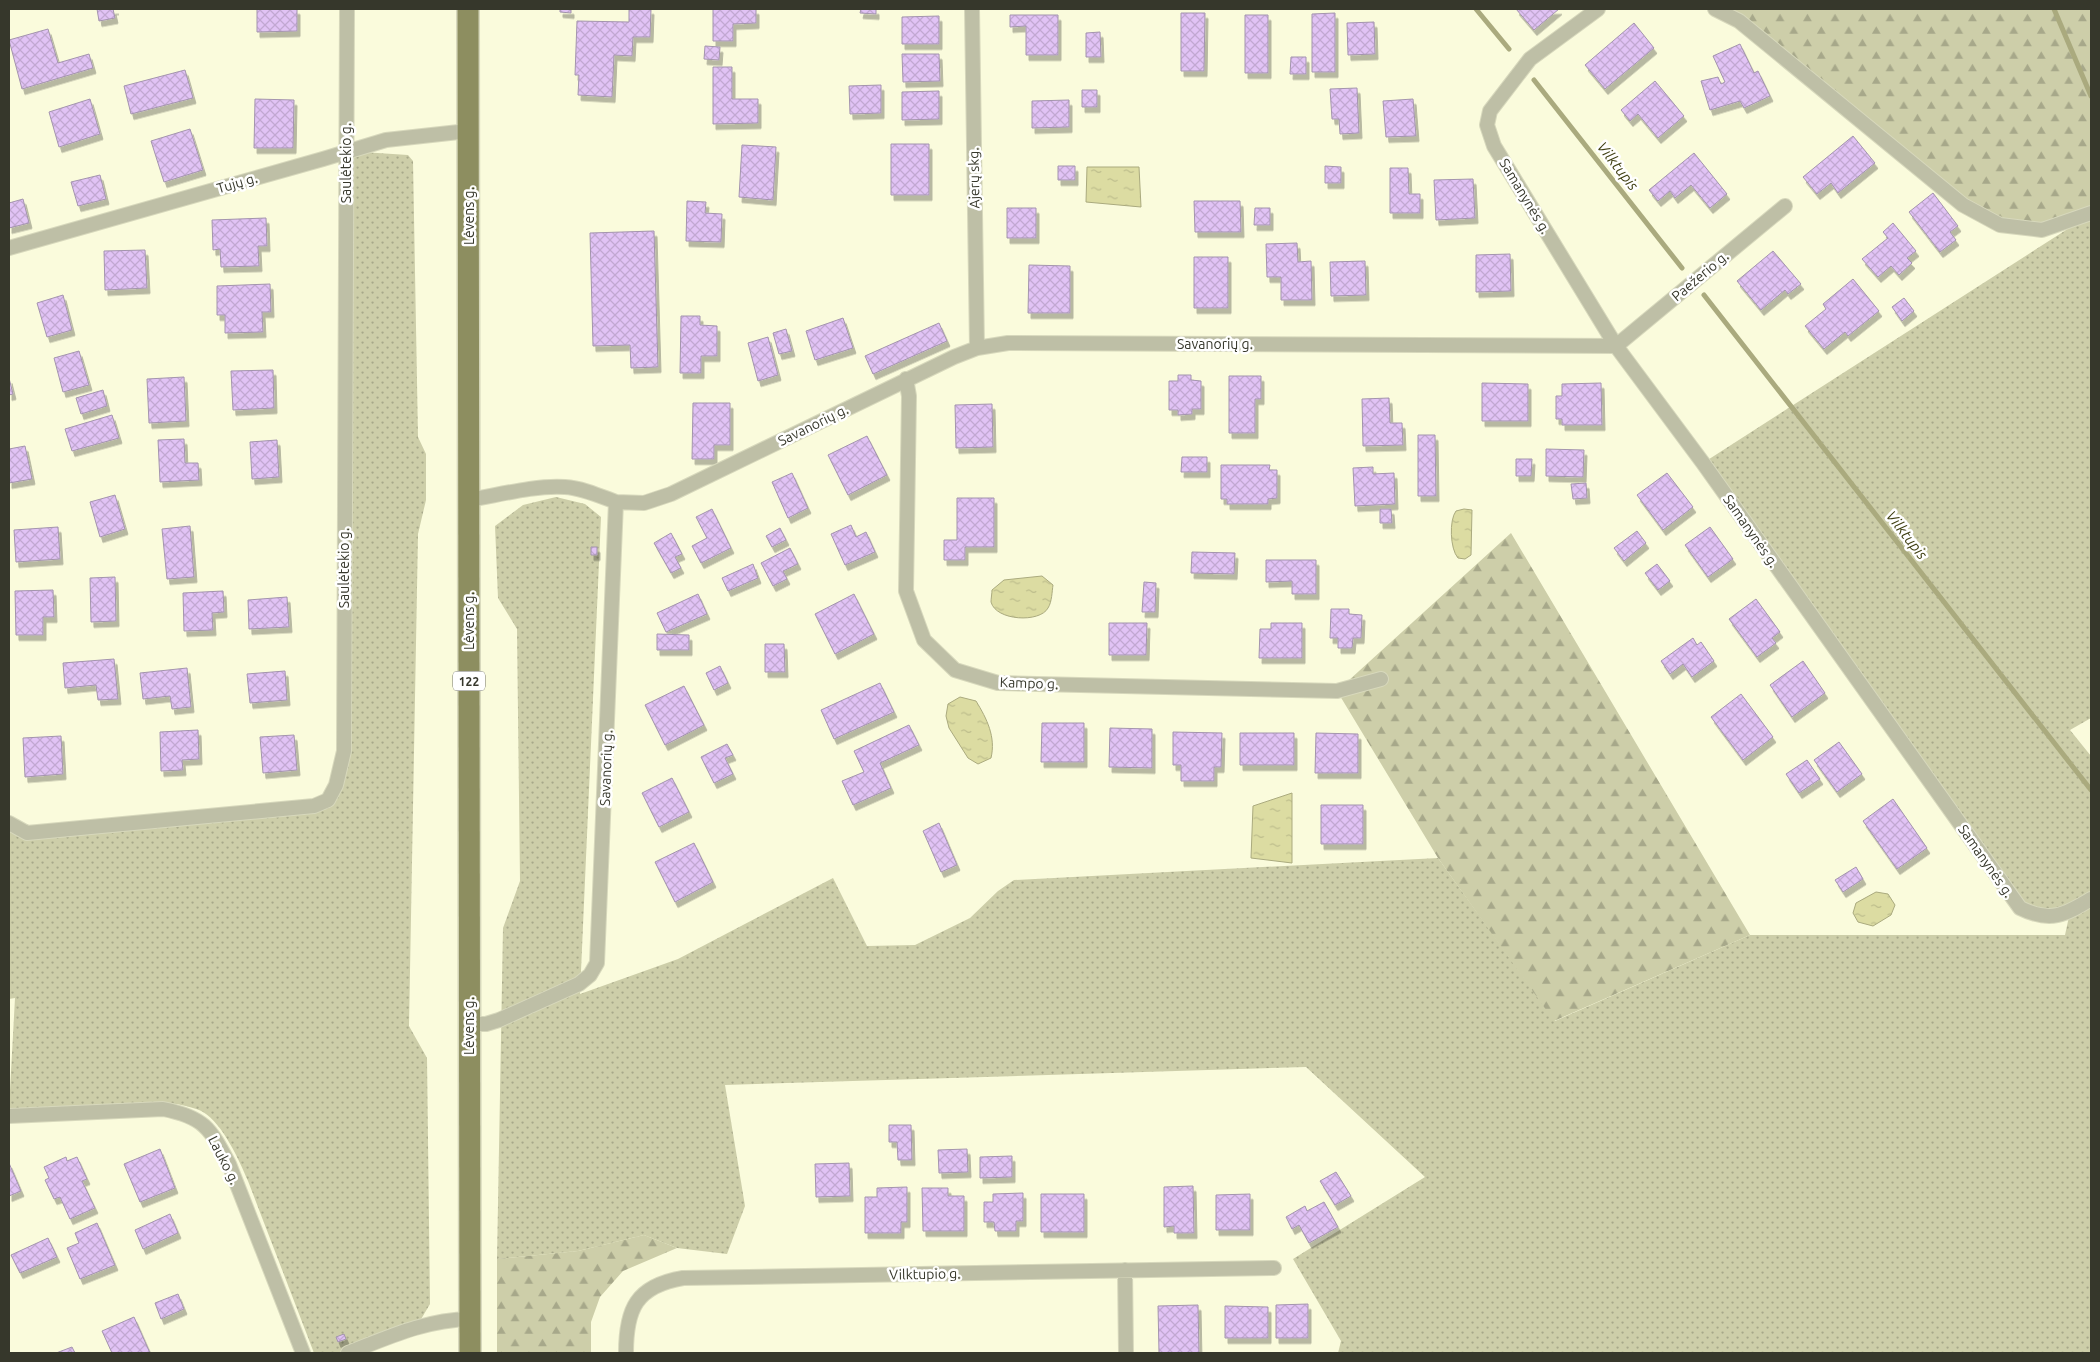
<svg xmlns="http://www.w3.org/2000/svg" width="2100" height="1362" font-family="Ubuntu,sans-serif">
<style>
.grass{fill:url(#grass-dots)}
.forest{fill:url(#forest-firs)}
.water{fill:url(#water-ripples);stroke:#aaaa7e}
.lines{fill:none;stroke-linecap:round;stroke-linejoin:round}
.stream{stroke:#aaaa7e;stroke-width:5}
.building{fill:url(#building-cross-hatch);stroke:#a394ad;filter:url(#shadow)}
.minor-casing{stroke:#d7d8bc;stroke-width:16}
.primary-casing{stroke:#d7d8bc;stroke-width:24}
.minor{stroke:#bebfa6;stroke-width:14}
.primary{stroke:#8d8e60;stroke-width:21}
.labels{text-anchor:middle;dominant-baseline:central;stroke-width:5;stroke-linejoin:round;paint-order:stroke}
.shield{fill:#fff;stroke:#72736b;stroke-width:1}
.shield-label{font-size:12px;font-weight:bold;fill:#36372b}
.street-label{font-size:14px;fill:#36372b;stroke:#fff}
.water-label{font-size:15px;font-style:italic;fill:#404013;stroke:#fff}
</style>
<defs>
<pattern id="grass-dots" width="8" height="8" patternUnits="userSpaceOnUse" patternTransform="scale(1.25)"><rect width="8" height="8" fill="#cdcea9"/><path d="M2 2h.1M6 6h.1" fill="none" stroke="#a7a88a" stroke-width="1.8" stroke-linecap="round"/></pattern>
<pattern id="forest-firs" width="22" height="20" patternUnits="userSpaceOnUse" patternTransform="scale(1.25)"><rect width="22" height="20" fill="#cdcea9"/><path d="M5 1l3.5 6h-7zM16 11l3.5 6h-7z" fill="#a7a88a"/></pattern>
<pattern id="water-ripples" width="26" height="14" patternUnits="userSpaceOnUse" patternTransform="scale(1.25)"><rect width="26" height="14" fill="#dcdca2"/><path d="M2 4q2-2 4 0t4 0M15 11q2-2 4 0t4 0" fill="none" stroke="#bdbd8c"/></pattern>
<pattern id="building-cross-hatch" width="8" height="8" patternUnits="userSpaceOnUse" patternTransform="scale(1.25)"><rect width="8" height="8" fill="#e1c3f5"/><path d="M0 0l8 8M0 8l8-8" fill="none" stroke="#c2a8d2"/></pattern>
<filter id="shadow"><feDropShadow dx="3" dy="5.5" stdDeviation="0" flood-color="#0004"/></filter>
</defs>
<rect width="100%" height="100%" fill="#fafbdc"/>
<path class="grass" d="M 347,151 L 408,155 L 413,161 L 418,437 L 426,454 L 426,500 L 418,534 L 409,1026 L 427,1058 L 430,1304 L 417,1326 L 348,1353 L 314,1353 L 248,1181 C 239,1160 223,1124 203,1112 C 196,1108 185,1106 177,1104 L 9,1109 L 15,998 L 9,999 L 9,823 L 27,833 L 328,800 L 344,751 Z
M 2091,214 L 2091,718 L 2070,730 L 2091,756 L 2091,1353 L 1338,1353 L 1341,1341 L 1293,1259 L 1425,1177 L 1306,1067 L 725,1085 L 745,1206 L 727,1254 L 677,1248 L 644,1235 L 578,1251 L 497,1259 L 503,928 L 520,881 L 517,629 L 498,598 L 495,526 L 523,505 L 556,497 L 585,504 L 601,517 L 580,994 L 678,959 L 833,878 L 867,946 L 915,945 L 970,918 L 998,891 L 1014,880 L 1438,858 L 1555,1021 L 1750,935 L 2065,935 L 2070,912 L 2020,908 L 1703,463 Z"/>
<path class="forest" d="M 1715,9 L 2091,9 L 2091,213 L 2042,230 L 2000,225 Z
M 1511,533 L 1750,935 L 1554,1021 L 1438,858 L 1337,691 Z
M 644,1235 L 677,1248 L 623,1271 L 600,1297 L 591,1322 L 591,1353 L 497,1353 L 497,1259 L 578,1251 Z"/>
<path class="water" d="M 1087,167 L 1139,167 L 1141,207 L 1086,202 Z
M 1464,509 L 1472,510 L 1471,555 L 1465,559 L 1458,558 C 1450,549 1449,520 1456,511 Z
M 1042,576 L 1053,585 C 1052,591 1052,602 1048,608 C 1040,623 996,621 991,602 C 991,599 992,593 992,590 L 1004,580 Z
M 960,697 L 976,701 C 987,719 996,737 991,758 L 978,764 L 968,758 L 949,728 L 946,716 L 948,704 Z
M 1292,793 L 1292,863 L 1251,858 L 1253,806 Z
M 1876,892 L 1888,894 L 1895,905 L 1891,915 L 1873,926 L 1858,922 L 1853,913 L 1856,903 Z"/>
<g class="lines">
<path class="stream" d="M 1476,9 L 1509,49
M 2054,9 L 2091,96
M 1534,80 L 1682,268
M 1704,295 L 2091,790"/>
</g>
<path class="building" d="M 97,9 L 116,9 L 113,9 L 115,18 L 99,21 Z
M 257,9 L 297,9 L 297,31 L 257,32 Z
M 560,9 L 571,9 L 571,13 L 560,12 Z
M 629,9 L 651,9 L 650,37 L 633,37 L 632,56 L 614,55 L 612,97 L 578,95 L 579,75 L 575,75 L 577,21 L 629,22 Z
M 713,9 L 756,9 L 756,23 L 733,24 L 733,41 L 713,41 Z
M 861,9 L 876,9 L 876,14 L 860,13 Z
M 1516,9 L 1559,9 L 1534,30 Z
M 1181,13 L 1205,13 L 1204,71 L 1181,71 Z
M 1335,13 L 1335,72 L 1312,72 L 1312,14 Z
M 1010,15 L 1058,15 L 1058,55 L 1026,55 L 1026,26 L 1010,27 Z
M 1245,15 L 1268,15 L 1268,73 L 1245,73 Z
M 939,16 L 939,44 L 902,44 L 902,17 Z
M 1374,22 L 1375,54 L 1348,55 L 1347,23 Z
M 1634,23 L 1654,48 L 1605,89 L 1585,65 Z
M 48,29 L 58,63 L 89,54 L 93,68 L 22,89 L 9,40 Z
M 1100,32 L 1101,57 L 1086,57 L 1086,33 Z
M 1740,44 L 1754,73 L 1758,71 L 1770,96 L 1744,108 L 1740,101 L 1710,110 L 1701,81 L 1718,77 L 1721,84 L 1725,82 L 1713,56 Z
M 705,46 L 720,47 L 719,60 L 704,59 Z
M 902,54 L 939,54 L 940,81 L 903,82 Z
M 1291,57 L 1306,57 L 1306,74 L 1290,74 Z
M 713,67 L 732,67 L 732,99 L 758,99 L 758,123 L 713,124 Z
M 185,70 L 193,98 L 131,114 L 124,86 Z
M 1655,81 L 1684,116 L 1658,138 L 1638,114 L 1630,121 L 1621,110 Z
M 881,85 L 881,113 L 850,114 L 849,86 Z
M 1357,88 L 1359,133 L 1340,134 L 1339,119 L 1332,119 L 1330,89 Z
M 1082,90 L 1097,90 L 1097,107 L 1082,107 Z
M 939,91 L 939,119 L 902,120 L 902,92 Z
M 90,99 L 100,134 L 59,147 L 49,112 Z
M 255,99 L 294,100 L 293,148 L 254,148 Z
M 1413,99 L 1416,136 L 1386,137 L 1383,101 Z
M 1069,100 L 1069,127 L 1032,128 L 1032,101 Z
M 190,129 L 203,170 L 164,182 L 151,141 Z
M 1853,136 L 1875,163 L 1838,193 L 1831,183 L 1817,194 L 1803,177 Z
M 891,144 L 929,144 L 929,195 L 891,195 Z
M 742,145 L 776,147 L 773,200 L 739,197 Z
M 1694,153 L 1727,194 L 1710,208 L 1691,185 L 1675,198 L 1670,191 L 1658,201 L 1649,190 Z
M 1058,166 L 1075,166 L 1075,180 L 1058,180 Z
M 1325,166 L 1341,167 L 1341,183 L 1325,183 Z
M 1390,168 L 1408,168 L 1409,194 L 1420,194 L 1420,213 L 1390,213 Z
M 100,175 L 106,199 L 78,206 L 71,182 Z
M 1473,179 L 1475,218 L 1436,220 L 1434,180 Z
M 1933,193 L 1958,226 L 1950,232 L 1956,240 L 1940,252 L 1909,212 Z
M 23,199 L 29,223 L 9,228 L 9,203 Z
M 687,201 L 706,202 L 705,213 L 722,214 L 721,242 L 686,241 Z
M 1194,201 L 1240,201 L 1241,232 L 1195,232 Z
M 1007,208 L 1036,208 L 1036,238 L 1007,238 Z
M 1255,208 L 1270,208 L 1270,225 L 1254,225 Z
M 266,218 L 267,246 L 258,246 L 259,266 L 221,267 L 220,249 L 213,250 L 212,220 Z
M 1893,223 L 1916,251 L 1907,258 L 1912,263 L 1899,275 L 1891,266 L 1878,277 L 1862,259 L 1888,238 L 1883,232 Z
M 654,231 L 658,367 L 631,368 L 630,345 L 593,346 L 590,233 Z
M 1297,243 L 1298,262 L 1311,261 L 1312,300 L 1281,300 L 1281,277 L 1267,277 L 1266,244 Z
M 145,250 L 147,288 L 105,290 L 104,251 Z
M 1773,251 L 1801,284 L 1788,294 L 1785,290 L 1761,310 L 1737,281 Z
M 1510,254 L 1511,291 L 1476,292 L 1476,255 Z
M 1194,257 L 1228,257 L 1228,308 L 1194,308 Z
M 1365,261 L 1366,295 L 1331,296 L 1330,262 Z
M 1029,265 L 1070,266 L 1070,313 L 1028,313 Z
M 1853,279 L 1879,311 L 1848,336 L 1845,332 L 1824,349 L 1805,326 L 1826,309 L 1823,304 Z
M 270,284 L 271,312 L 262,312 L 263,332 L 225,333 L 225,315 L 217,315 L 217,286 Z
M 63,295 L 72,330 L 47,337 L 37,303 Z
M 1904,298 L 1914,311 L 1902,321 L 1892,307 Z
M 681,316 L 700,316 L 700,325 L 717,326 L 717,356 L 701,356 L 701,373 L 680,373 Z
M 843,318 L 853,348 L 815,360 L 806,331 Z
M 939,323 L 947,341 L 873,374 L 865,356 Z
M 786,329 L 792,351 L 779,354 L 773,333 Z
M 768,337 L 778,375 L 758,381 L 748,343 Z
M 79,351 L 89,385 L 63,392 L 54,358 Z
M 273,370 L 274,408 L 233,410 L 231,371 Z
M 1178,375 L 1191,375 L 1191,380 L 1201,381 L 1201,409 L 1192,409 L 1192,414 L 1178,415 L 1178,410 L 1169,410 L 1169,381 L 1178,381 Z
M 1229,376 L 1261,376 L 1261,399 L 1255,399 L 1255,433 L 1229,433 Z
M 184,377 L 186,421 L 149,423 L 147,379 Z
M 9,378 L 13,394 L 9,395 Z
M 1482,383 L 1528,384 L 1528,421 L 1482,421 Z
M 1601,383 L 1602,425 L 1562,425 L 1562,419 L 1556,419 L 1556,396 L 1562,396 L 1562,384 Z
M 103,390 L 107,406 L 81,414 L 76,398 Z
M 1389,398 L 1390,423 L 1402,423 L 1403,445 L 1363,446 L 1362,399 Z
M 693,403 L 730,403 L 730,445 L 714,445 L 714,459 L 692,459 Z
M 992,404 L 993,447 L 956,448 L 955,405 Z
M 112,415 L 119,438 L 72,451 L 65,429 Z
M 1418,435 L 1435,435 L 1436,496 L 1418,496 Z
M 867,436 L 887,475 L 848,495 L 828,455 Z
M 184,439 L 185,463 L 198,463 L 199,480 L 160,482 L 158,440 Z
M 277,440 L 279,477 L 252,479 L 250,442 Z
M 25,446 L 32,479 L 9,483 L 9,449 Z
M 1546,449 L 1584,450 L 1583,477 L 1546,476 Z
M 1182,457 L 1207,457 L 1207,472 L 1181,472 Z
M 1516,459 L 1532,459 L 1531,476 L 1516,476 Z
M 1221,465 L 1270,465 L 1269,470 L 1277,470 L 1277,498 L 1268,499 L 1268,504 L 1227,504 L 1227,499 L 1221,499 Z
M 1373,467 L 1373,474 L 1394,473 L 1395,504 L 1355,506 L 1353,468 Z
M 792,473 L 808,508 L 788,518 L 772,482 Z
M 1667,473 L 1693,507 L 1663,530 L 1637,495 Z
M 1586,483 L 1587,498 L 1573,499 L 1571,484 Z
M 115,495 L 125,529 L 100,537 L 90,502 Z
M 957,498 L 994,498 L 994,547 L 965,547 L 965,560 L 944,560 L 944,540 L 957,540 Z
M 712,509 L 731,548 L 701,563 L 692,546 L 707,538 L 696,517 Z
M 1380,509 L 1391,509 L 1392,523 L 1380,523 Z
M 851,525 L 856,537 L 866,532 L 875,552 L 845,565 L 831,534 Z
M 190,526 L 194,577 L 167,579 L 162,529 Z
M 58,527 L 60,559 L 16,562 L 14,530 Z
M 1710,527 L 1733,559 L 1708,577 L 1685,545 Z
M 780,528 L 786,540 L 772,547 L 766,536 Z
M 1637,531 L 1646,543 L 1624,561 L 1614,548 Z
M 671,533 L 682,554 L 675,557 L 681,568 L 671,573 L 654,543 Z
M 591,547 L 597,547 L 597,555 L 591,555 Z
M 790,548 L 798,564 L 783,571 L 787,579 L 773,586 L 761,563 Z
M 1192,552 L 1235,553 L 1234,574 L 1191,573 Z
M 1266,560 L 1316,560 L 1316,594 L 1292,594 L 1292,581 L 1266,582 Z
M 753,564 L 758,578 L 728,591 L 722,578 Z
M 1657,564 L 1670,581 L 1658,590 L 1645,573 Z
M 115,577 L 116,621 L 91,622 L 90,578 Z
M 1144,582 L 1156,583 L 1155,612 L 1142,612 Z
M 53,590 L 54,617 L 43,617 L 43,635 L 16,635 L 15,591 Z
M 223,591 L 224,612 L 212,613 L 213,630 L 184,631 L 183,593 Z
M 698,594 L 707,614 L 666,632 L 657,613 Z
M 854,594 L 874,634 L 835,654 L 815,614 Z
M 287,597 L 289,627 L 249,629 L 248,600 Z
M 1756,599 L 1780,632 L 1772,638 L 1776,643 L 1757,657 L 1729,619 Z
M 1331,609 L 1349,609 L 1349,614 L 1362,615 L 1361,638 L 1353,638 L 1352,648 L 1338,648 L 1338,638 L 1330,638 Z
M 1109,623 L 1147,623 L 1146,655 L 1109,655 Z
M 1271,623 L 1302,623 L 1302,658 L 1259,658 L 1260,629 L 1271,629 Z
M 657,634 L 689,635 L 689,650 L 657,650 Z
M 1693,638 L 1697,645 L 1701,642 L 1714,661 L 1692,677 L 1683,664 L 1670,674 L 1661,661 Z
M 765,644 L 784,644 L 785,672 L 765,672 Z
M 114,659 L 118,699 L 98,700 L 96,685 L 65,688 L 63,663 Z
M 1803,661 L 1825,693 L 1792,717 L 1770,685 Z
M 720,666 L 728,683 L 714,690 L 706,673 Z
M 187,668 L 191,707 L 172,709 L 170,696 L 143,699 L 140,673 Z
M 285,671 L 287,700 L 250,703 L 247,674 Z
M 880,683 L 894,712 L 834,739 L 821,710 Z
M 684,686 L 704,725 L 665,745 L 645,705 Z
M 1741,694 L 1773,737 L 1743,760 L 1711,717 Z
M 1042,723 L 1084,723 L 1084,762 L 1041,762 Z
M 909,725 L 919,745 L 880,763 L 891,788 L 853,805 L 842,781 L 864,772 L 854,751 Z
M 1110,728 L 1152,729 L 1152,768 L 1109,767 Z
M 198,730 L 199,759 L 182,760 L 183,770 L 161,771 L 160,732 Z
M 1173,732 L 1222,733 L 1221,767 L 1214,767 L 1214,781 L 1181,781 L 1181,765 L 1173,765 Z
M 1240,733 L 1294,733 L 1294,765 L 1240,765 Z
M 1316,733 L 1358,734 L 1358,773 L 1315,773 Z
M 294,735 L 297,770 L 263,773 L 260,737 Z
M 61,736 L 63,774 L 25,777 L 23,738 Z
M 1839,742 L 1862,774 L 1837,792 L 1814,760 Z
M 727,744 L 733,755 L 725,758 L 733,774 L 714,783 L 701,757 Z
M 1807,760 L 1820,779 L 1799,793 L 1786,774 Z
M 672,778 L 689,812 L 659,827 L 642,793 Z
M 1893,799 L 1927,848 L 1897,869 L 1863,821 Z
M 1321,805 L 1363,805 L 1363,844 L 1321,844 Z
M 939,823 L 957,865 L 941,872 L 923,831 Z
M 694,843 L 713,882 L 675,902 L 655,862 Z
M 1856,867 L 1863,879 L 1843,892 L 1835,880 Z
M 889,1125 L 911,1125 L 912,1160 L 898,1160 L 897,1142 L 889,1142 Z
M 160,1149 L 175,1188 L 140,1202 L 124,1164 Z
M 967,1149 L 968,1172 L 939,1173 L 938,1150 Z
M 1012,1156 L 1012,1177 L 980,1178 L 980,1157 Z
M 66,1157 L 67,1161 L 77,1157 L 87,1179 L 82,1181 L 95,1208 L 70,1219 L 60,1197 L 54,1199 L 45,1180 L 49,1178 L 44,1167 Z
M 9,1163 L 21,1191 L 9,1196 Z
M 849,1163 L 850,1196 L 816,1197 L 815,1164 Z
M 1336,1172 L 1351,1196 L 1335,1205 L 1320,1181 Z
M 1193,1186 L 1194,1233 L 1174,1233 L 1174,1226 L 1164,1227 L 1164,1187 Z
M 907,1187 L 907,1222 L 901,1222 L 901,1233 L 865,1233 L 865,1197 L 877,1197 L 877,1188 Z
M 922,1188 L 948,1188 L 948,1196 L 964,1196 L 964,1231 L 923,1231 Z
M 1023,1193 L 1023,1221 L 1016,1221 L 1016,1231 L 995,1231 L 994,1222 L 984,1222 L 984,1202 L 993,1202 L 993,1194 Z
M 1041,1194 L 1084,1194 L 1084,1232 L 1041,1232 Z
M 1250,1194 L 1250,1230 L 1216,1230 L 1216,1195 Z
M 1324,1202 L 1338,1227 L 1309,1243 L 1299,1225 L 1292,1229 L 1286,1217 L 1305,1206 L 1307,1211 Z
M 170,1214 L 178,1233 L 143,1249 L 135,1230 Z
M 97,1223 L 115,1265 L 80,1279 L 67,1248 L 79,1243 L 75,1233 Z
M 48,1238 L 57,1257 L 20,1273 L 11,1255 Z
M 178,1294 L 184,1309 L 161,1319 L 155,1303 Z
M 1308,1304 L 1308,1338 L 1276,1338 L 1276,1305 Z
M 1198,1305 L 1199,1353 L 1159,1353 L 1158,1306 Z
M 1225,1306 L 1268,1307 L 1268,1338 L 1225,1338 Z
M 134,1317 L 150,1353 L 112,1353 L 102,1331 Z
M 344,1334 L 346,1339 L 338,1342 L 336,1337 Z
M 72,1347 L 75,1353 L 56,1353 Z"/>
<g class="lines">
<defs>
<path id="minor" d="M 972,9 L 977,348
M 1598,9 L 1530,59 L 1490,111 L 1487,125 L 1494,146 L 1616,346 L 1703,463 L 2020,908 C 2050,923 2065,915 2091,899
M 1715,9 L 1739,21 L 1963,205 L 2000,225 L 2042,230 L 2091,213
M 9,248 L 323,159 L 386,140 L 468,131
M 906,379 L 909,396 L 906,591 L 924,640 L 955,670 L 998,683 L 1337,691 L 1381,679
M 469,500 C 499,495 535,485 565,487 C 582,488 600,496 616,502
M 9,823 L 27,833 L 314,806 L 328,800 L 336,785 L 344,751 L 347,9
M 470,1024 L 486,1024 L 499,1020 L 579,984 L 590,975 L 597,963 L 616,502 L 644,503 L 671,494 L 954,357 L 977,348 L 1008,343 L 1616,346 L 1785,206
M 9,1116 L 163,1109 C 204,1117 210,1128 229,1164 L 303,1353
M 1125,1270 L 1126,1353
M 348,1353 C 389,1337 425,1320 470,1319
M 626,1353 C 626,1309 636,1286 683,1278 L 1274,1268"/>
<path id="primary" d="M 468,9 L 470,1353"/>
</defs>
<use href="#minor" class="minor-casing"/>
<use href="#primary" class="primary-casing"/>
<use href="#minor" class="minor"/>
<use href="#primary" class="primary"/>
</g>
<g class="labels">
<rect class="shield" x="453" y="671.5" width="32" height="19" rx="4"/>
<g class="shield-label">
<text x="469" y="681">122</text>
</g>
<g class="street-label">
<text transform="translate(346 163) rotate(-90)">Saulėtekio g.</text>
<text transform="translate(974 178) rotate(-91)">Ajerų skg.</text>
<text transform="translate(237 183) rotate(-16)">Tujų g.</text>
<text transform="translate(1525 196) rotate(59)">Samanynės g.</text>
<text transform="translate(469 216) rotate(-90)">Lėvens g.</text>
<text transform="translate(1700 276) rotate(-40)">Paežerio g.</text>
<text x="1215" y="344">Savanorių g.</text>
<text transform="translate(813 425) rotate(-26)">Savanorių g.</text>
<text transform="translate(1751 531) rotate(55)">Samanynės g.</text>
<text transform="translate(344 568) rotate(-90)">Saulėtekio g.</text>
<text transform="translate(469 621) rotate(-90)">Lėvens g.</text>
<text transform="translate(1029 683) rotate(2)">Kampo g.</text>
<text transform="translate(606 768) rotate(-88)">Savanorių g.</text>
<text transform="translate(1986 861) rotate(55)">Samanynės g.</text>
<text transform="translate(469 1026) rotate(-90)">Lėvens g.</text>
<text transform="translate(224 1160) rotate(63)">Lauko g.</text>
<text transform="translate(925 1274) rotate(-1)">Vilktupio g.</text>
</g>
<g class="water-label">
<text transform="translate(1618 166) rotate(52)">Vilktupis</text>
<text transform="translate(1907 535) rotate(52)">Vilktupis</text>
</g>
</g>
<rect width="2100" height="1362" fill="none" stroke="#36372b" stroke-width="20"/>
</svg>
